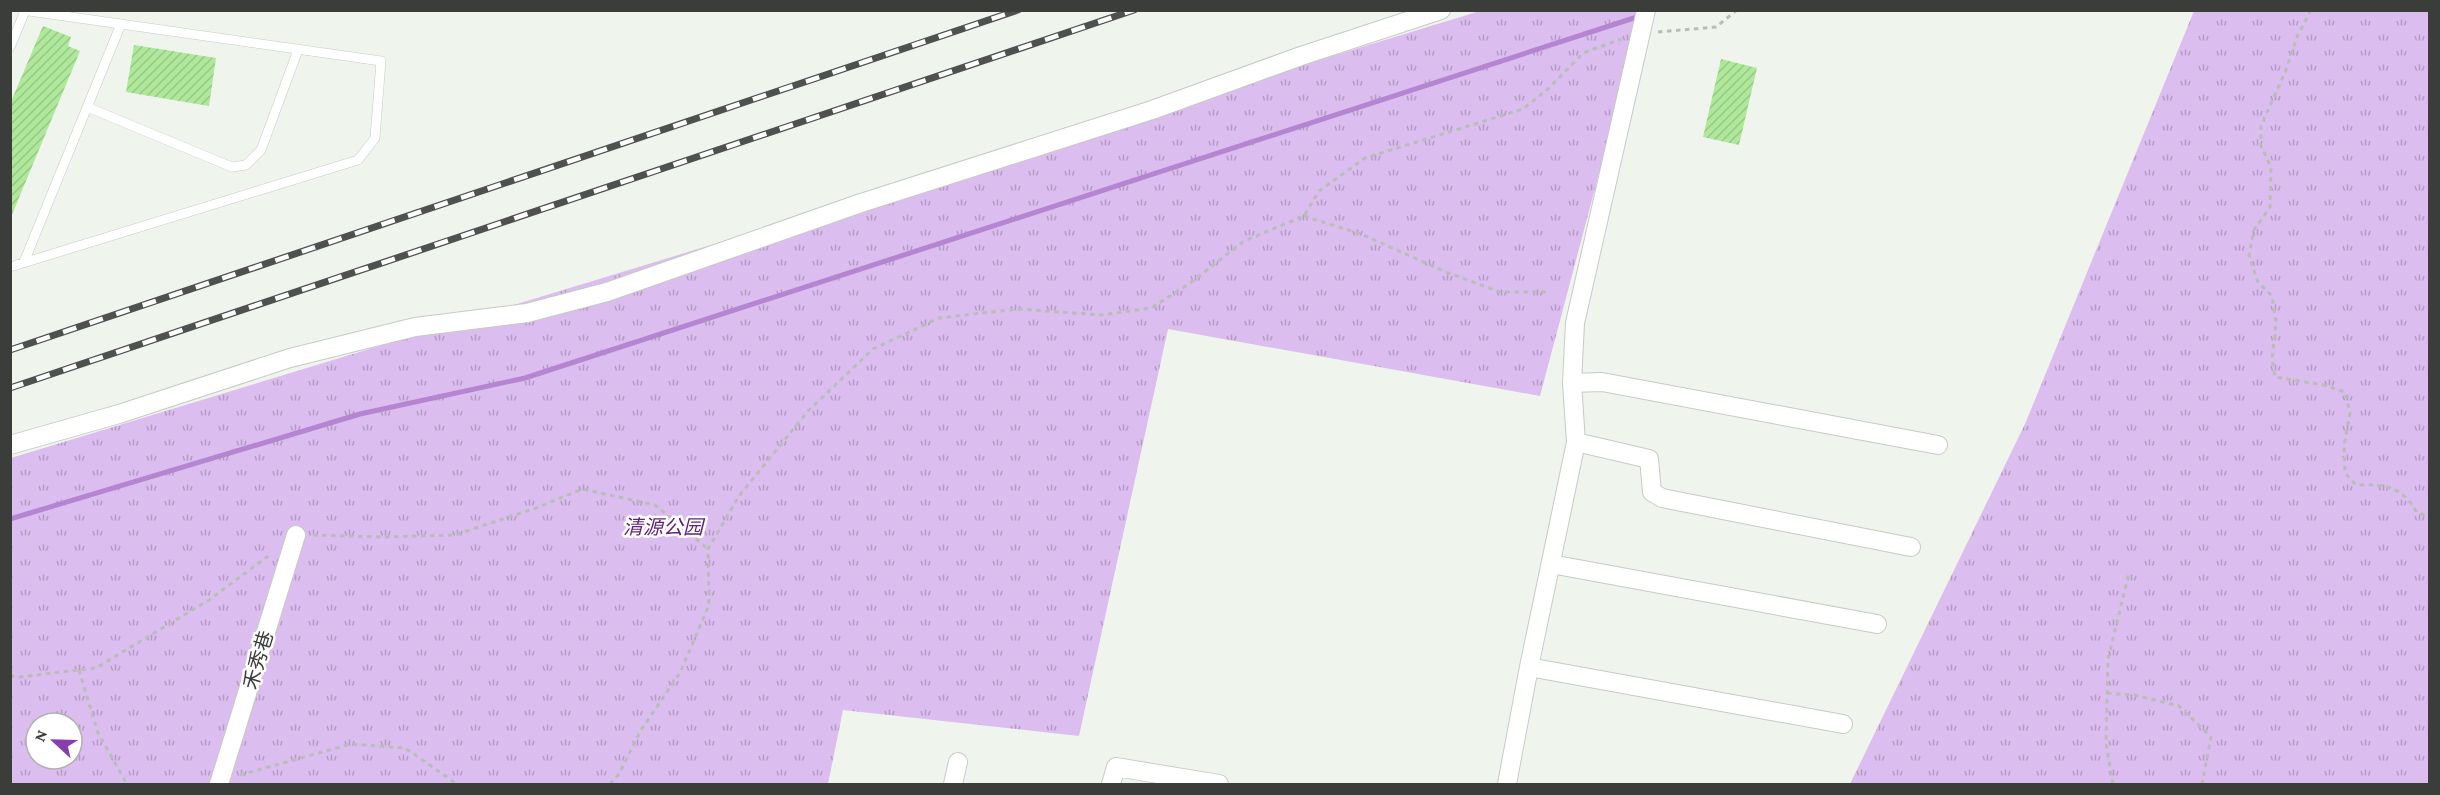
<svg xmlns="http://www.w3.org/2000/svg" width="2440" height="795" font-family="'Crimson Pro','Noto Sans SC',serif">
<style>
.park{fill:url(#park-tufts);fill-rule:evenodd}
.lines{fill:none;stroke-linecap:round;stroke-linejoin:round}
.stream{stroke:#b485d1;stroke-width:5}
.building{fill:url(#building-hatch)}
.service-casing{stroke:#c6cbc4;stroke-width:10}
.minor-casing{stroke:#c6cbc4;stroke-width:20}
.path{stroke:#b9bdb7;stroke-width:3;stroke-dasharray:4.5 4.5;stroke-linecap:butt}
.service{stroke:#fff;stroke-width:9}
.minor{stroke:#fff;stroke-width:18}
.rail-casing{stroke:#4e514e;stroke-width:7}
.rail{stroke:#fff;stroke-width:4.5;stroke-dasharray:14;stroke-linecap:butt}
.labels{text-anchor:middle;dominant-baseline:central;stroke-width:5;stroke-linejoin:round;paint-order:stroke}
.park-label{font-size:20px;font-style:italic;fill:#5f237d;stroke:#fff}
.street-label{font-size:20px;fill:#3b3d3b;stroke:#fff}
</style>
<defs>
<pattern id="park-tufts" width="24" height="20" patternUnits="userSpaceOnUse" patternTransform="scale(1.5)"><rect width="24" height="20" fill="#dcbdef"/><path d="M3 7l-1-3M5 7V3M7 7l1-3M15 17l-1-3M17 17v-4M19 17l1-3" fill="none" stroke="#b49bc3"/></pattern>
<pattern id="building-hatch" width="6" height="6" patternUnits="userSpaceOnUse" patternTransform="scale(1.5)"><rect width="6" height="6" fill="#afe89b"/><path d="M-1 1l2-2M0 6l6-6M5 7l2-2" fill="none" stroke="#97c886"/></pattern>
</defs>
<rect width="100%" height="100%" fill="#eff4ed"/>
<path class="park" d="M 1480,11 L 1642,11 L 1540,396 L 1168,329 L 1079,736 L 843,710 L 828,784 L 11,784 L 11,458 ZM 36,723 L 72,723 L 72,759 L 36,759 Z
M 2194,11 L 2429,11 L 2429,784 L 1850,784 L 2025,424 Z"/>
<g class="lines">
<path class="stream" d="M 10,519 L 360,414 L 525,378 L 1640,16"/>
</g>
<path class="building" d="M 43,26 L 71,37 L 68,46 L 80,51 L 11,217 L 10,104 Z
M 134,45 L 216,58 L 209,106 L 126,92 Z
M 1721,59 L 1757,68 L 1739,145 L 1703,137 Z"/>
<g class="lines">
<defs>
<path id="service" d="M 10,47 L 25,11
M 87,107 L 232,167 L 246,165 L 261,150 L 298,50
M 24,262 L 121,24
M 10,267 L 358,160 L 375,138 L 381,61 L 22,10"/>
<path id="minor" d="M 1572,383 L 1602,382 L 1938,445
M 1576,442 L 1649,459 L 1652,492 L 1662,498 L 1911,547
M 10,445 L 119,414 L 290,358 L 415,327 L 527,313 L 607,292 L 861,203 L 1152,110 L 1301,56 L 1441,10
M 1551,564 L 1877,624
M 1529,667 L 1843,724
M 219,784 L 296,535
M 953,784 L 958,762
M 1111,784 L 1116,767 L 1219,784
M 1507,784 L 1529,667 L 1576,442 L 1572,383 L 1575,323 L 1646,10"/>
</defs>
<use href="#service" class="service-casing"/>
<use href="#minor" class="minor-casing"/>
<path class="path" d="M 2311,10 L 2297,37 L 2286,70 L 2261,126 L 2261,146 L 2271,167 L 2270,207 L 2254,230 L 2249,256 L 2258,282 L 2272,296 L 2276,322 L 2272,359 L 2275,377 L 2324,385 L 2345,392 L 2350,413 L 2344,446 L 2345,473 L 2356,485 C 2383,484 2403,486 2417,513 L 2430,516
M 1658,32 L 1716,27 L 1737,10
M 1304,216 L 1361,234 L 1446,272 L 1500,292 L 1549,292
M 313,535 L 384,537 L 455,535 L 539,507 L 582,489 L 655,505 L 708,549
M 79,670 L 98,733 L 127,784
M 10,676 L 19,677 L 96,668 L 209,600 L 271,554
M 2107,693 L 2134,695 L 2179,706 L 2211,737 L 2202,784
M 240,775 L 351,744 L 405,748 L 457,784
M 610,784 L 619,774 L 641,730 L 680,673 L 709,605 L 708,549 L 739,496 L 808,411 L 873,349 L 939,318 L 1019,309 L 1101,315 L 1151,308 L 1189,284 L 1244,241 L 1304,216 L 1319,191 L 1365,158 L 1523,109 L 1548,89 L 1583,53 L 1622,39
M 2113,784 L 2106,743 L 2108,659 L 2129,573"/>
<use href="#service" class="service"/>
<use href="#minor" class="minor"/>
<defs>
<path id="rail" d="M 10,350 L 1018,10
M 10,388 L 1134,10"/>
</defs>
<use href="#rail" class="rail-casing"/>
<use href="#rail" class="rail"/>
</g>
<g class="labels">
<g class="park-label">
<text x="663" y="527">清源公园</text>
</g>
<g class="street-label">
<text transform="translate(258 660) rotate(-73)">禾秀巷</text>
</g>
</g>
<rect width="2440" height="795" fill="none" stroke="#3b3d3b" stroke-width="24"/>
<g transform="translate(54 741) rotate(292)"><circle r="28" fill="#ffffff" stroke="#b1b1b1" stroke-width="1.5"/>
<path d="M0-4.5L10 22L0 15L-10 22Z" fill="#883dae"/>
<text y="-9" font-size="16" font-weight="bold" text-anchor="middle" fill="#3b3d3b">N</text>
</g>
</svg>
